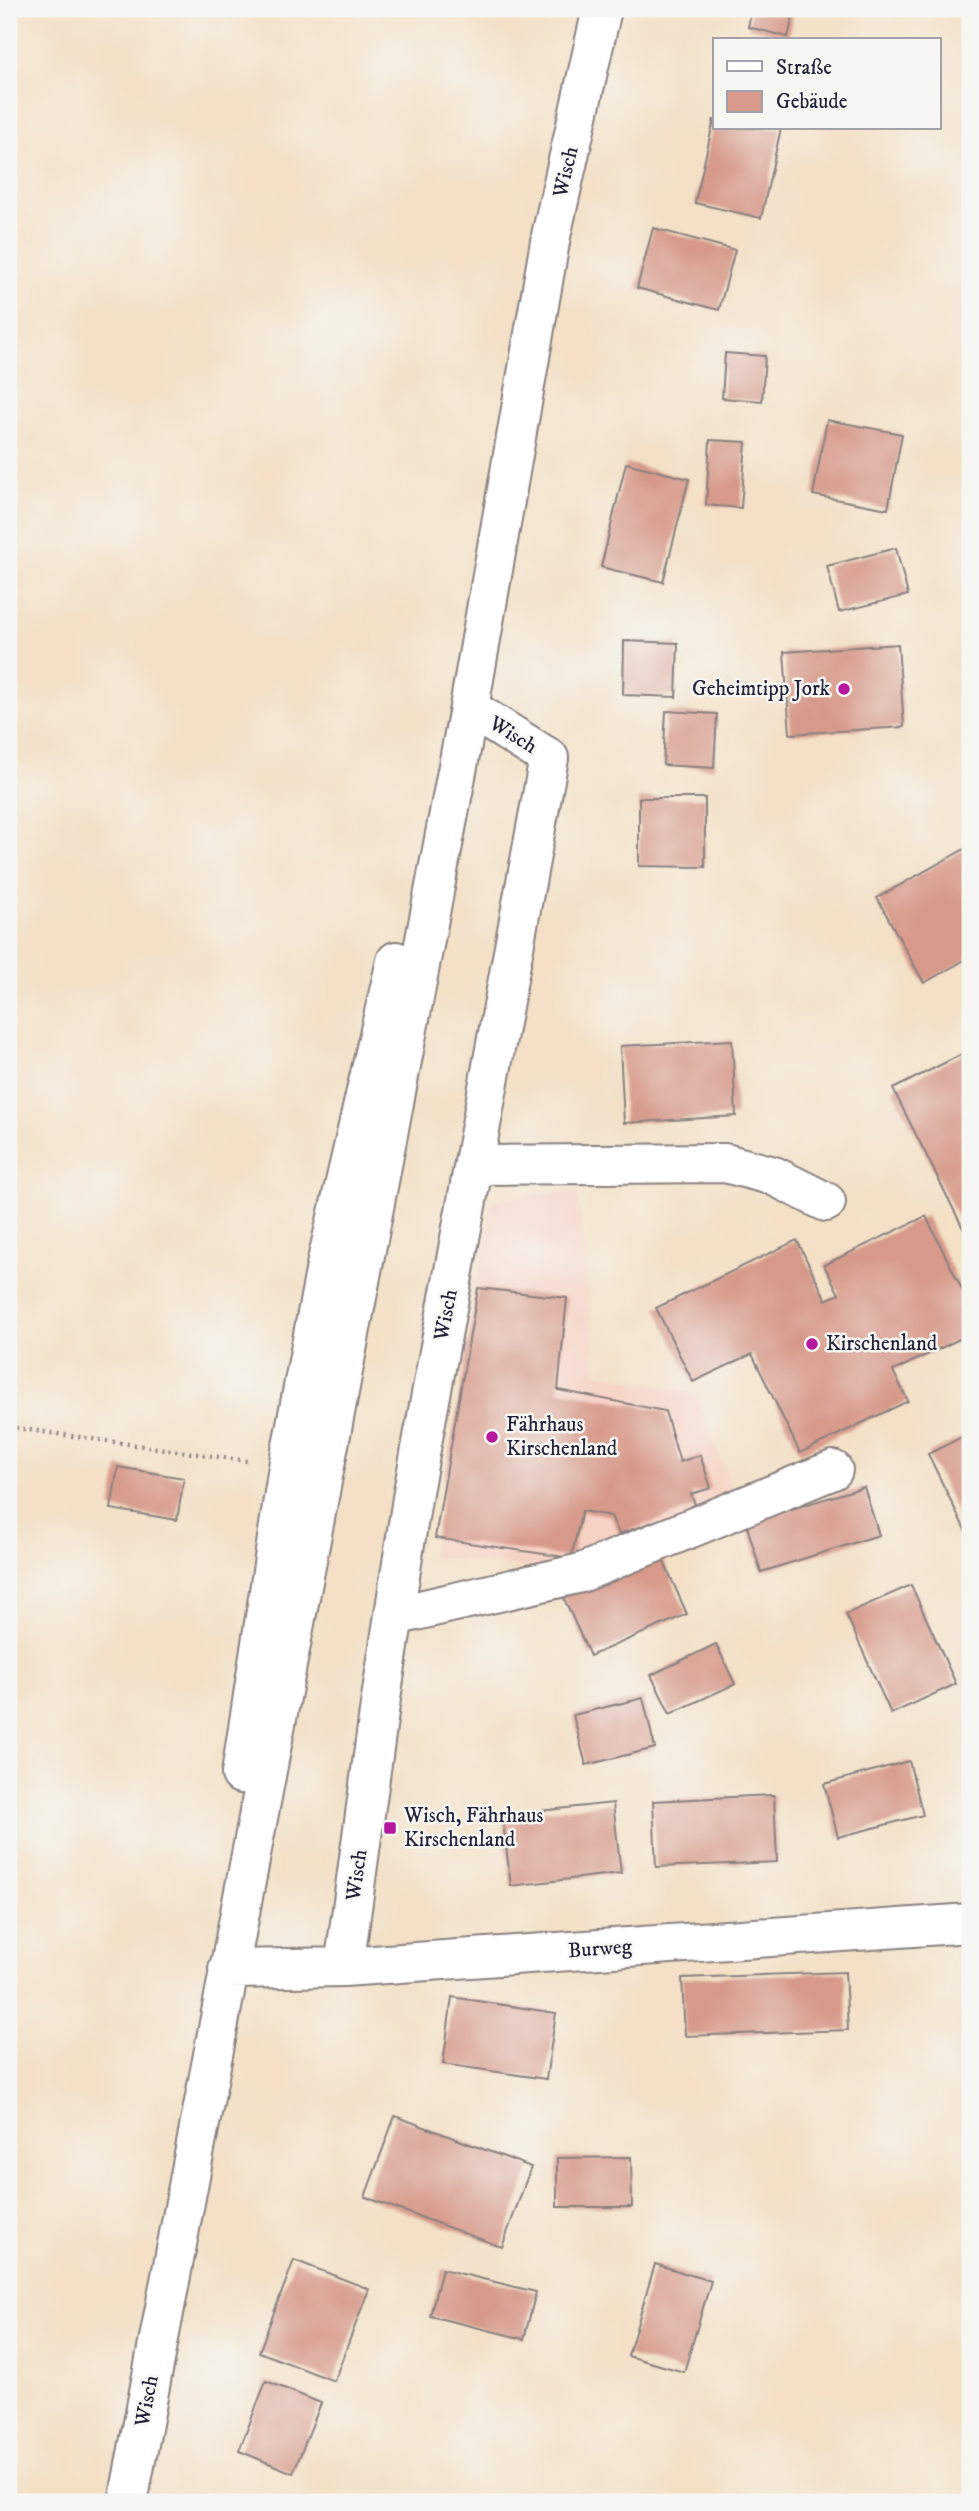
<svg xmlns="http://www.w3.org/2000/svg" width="979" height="2511" font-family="'IM FELL DW Pica',serif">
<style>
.built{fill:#f6d2c4}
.building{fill:#d79a8a}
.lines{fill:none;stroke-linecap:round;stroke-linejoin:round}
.minor-casing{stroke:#8a8180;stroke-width:42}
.path{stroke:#8a8180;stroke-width:4.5;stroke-dasharray:2 5;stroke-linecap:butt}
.minor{stroke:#fff;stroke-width:38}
.poi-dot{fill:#b5179e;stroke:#f6f6f2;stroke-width:2.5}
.labels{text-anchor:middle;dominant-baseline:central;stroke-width:5;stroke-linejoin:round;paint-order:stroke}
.street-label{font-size:21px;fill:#22223b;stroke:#f6f6f2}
.poi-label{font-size:21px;fill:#22223b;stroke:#f6f6f2;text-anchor:start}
</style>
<rect width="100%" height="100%" fill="#f6f6f2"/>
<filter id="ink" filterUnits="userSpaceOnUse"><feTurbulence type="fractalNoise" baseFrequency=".0143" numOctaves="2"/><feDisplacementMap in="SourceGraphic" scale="14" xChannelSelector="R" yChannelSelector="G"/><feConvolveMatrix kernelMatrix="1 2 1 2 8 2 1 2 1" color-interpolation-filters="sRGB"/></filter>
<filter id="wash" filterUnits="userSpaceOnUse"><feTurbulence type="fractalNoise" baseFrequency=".00686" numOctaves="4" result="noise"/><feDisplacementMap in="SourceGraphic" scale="28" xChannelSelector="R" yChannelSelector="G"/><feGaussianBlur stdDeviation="1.57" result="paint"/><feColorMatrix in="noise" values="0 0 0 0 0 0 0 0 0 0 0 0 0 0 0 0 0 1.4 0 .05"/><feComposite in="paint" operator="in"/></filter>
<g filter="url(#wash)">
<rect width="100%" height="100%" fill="#f3e0c6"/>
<path class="built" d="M 577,1189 L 596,1372 L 694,1393 L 740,1507 L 581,1573 L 431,1558 L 491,1201 Z"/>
<g id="blocks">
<path class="building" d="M 752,9 L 795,9 L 788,37 L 748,27 Z
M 714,119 L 715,128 L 781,128 L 761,218 L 695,203 Z
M 653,228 L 735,250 L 719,310 L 637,288 Z
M 725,353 L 765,356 L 762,401 L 722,398 Z
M 827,420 L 902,434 L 888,509 L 813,495 Z
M 710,440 L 746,442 L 741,508 L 706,505 Z
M 626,463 L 689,479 L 663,582 L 601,567 Z
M 896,548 L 908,595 L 839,612 L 827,566 Z
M 624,641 L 678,643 L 676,697 L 623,695 Z
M 898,644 L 904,727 L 790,734 L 784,652 Z
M 666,711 L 717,714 L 714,768 L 663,765 Z
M 639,798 L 705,798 L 705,867 L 639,866 Z
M 970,846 L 970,957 L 924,983 L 877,898 Z
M 732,1040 L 736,1116 L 624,1123 L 620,1046 Z
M 970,1050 L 970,1242 L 893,1089 Z
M 926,1216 L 970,1306 L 970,1334 L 893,1371 L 908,1401 L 800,1453 L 752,1354 L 693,1382 L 656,1308 L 797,1240 L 826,1300 L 839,1294 L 824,1265 Z
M 478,1288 L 567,1298 L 558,1390 L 665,1411 L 680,1462 L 700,1455 L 711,1488 L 691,1494 L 696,1507 L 619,1534 L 611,1516 L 582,1511 L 571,1558 L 435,1538 Z
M 970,1433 L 970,1540 L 928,1454 Z
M 118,1467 L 184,1478 L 177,1520 L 111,1509 Z
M 864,1487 L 879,1535 L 761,1572 L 746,1523 Z
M 659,1551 L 687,1614 L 590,1656 L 562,1594 Z
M 911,1585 L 956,1684 L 891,1714 L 846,1614 Z
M 716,1644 L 735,1684 L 670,1714 L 651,1675 Z
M 643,1698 L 655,1748 L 586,1765 L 573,1715 Z
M 909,1761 L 923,1815 L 838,1837 L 824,1784 Z
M 774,1795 L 777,1862 L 656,1867 L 653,1801 Z
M 613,1803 L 621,1873 L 511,1886 L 502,1815 Z
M 845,1972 L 848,2030 L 685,2036 L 682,1978 Z
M 452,1997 L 556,2013 L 546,2079 L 443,2064 Z
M 395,2116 L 531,2167 L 502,2247 L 365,2197 Z
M 631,2157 L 632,2207 L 557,2207 L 557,2158 Z
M 294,2260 L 369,2289 L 334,2381 L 259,2352 Z
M 655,2264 L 711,2281 L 684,2372 L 628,2356 Z
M 442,2269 L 536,2292 L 524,2339 L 430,2316 Z
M 266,2381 L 321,2403 L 293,2473 L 239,2451 Z"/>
</g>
</g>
<g filter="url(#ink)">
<use href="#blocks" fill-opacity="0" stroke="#8a8180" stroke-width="2"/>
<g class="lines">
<defs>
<path id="minor" d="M 474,1165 L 725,1163 L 774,1176 L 826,1202
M 394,1616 L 581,1573 L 833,1470
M 241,1774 L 288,1467 L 327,1261 L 396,961
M 344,1967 L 380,1705 L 413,1492 L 549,758 L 469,708
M 228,1969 L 344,1967 L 970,1923
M 128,2502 L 469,708 L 551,236 L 602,9"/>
</defs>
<use href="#minor" class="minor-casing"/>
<path class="path" d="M 9,1427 L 247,1461"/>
<use href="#minor" class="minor"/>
</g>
</g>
<g class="poi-dot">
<circle cx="844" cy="689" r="7"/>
<circle cx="812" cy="1344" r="7"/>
<circle cx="492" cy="1437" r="7"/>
<rect x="383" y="1821" width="14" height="14" rx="3.5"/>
</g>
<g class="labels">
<g class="street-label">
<text transform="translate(566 172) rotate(-77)">Wisch</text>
<text transform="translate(513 735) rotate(32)">Wisch</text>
<text transform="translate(446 1315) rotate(-79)">Wisch</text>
<text transform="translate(357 1875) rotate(-82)">Wisch</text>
<text transform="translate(600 1949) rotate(-4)">Burweg</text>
<text transform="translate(147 2401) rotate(-79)">Wisch</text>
</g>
<g class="poi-label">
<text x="830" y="689" text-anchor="end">Geheimtipp Jork</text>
<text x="826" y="1344">Kirschenland</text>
<text x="506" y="1425">Fährhaus<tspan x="506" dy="24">Kirschenland</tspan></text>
<text x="404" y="1816">Wisch, Fährhaus<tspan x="404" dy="24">Kirschenland</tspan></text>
</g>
</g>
<rect width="979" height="2511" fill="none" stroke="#f6f6f2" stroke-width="35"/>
<rect x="713" y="38" width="228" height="91" fill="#f6f6f2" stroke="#a1a1a9" stroke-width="2"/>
<rect x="727" y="61" width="35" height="10" fill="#ffffff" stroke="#a1a1a9" stroke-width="2"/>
<text x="776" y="74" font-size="21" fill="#22223b">Straße</text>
<rect x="727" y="91" width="35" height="21" fill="#d79a8a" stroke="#a1a1a9" stroke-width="2"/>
<text x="776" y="108" font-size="21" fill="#22223b">Gebäude</text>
</svg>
